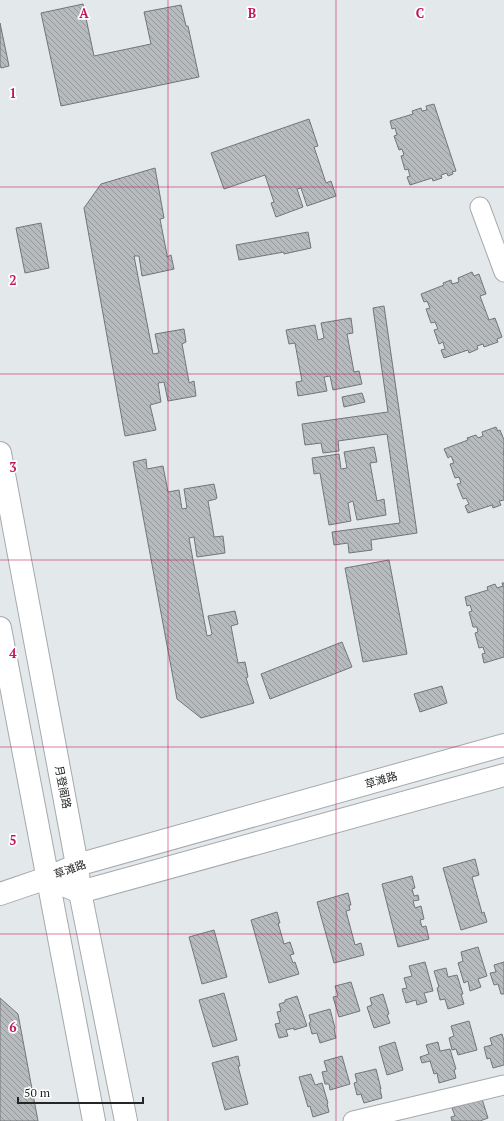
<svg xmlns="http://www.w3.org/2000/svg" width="504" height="1121" font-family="'PT Serif','Noto Sans SC',serif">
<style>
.building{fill:url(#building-back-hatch);stroke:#727679}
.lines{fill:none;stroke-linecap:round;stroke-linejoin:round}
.minor-casing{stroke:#a5a9ac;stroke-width:21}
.tertiary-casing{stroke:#a5a9ac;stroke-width:24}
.secondary-casing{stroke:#a5a9ac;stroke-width:24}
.minor{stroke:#fff;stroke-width:19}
.tertiary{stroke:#fff;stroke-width:22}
.secondary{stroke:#fff;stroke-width:22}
.grid{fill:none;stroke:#c2185b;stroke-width:1;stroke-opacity:0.55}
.labels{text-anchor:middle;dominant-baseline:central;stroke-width:3.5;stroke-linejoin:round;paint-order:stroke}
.street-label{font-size:11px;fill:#232526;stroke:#fff}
.grid-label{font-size:13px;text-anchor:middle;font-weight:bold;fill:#c2185b;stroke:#fff;stroke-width:3.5;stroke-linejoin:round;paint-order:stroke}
</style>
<defs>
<pattern id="building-back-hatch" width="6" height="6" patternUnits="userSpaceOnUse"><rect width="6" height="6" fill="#b7bbbe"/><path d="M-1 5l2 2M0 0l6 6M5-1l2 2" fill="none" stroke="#94989a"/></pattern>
</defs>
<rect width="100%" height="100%" fill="#e3e8eb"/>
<path class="building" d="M 83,4 L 94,56 L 151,44 L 144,12 L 181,5 L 186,26 L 188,26 L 199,77 L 61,106 L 41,13 Z
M 0,23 L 9,66 L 1,68 L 0,64 Z
M 434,104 L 456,171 L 452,172 L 453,174 L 448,176 L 447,173 L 441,175 L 442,178 L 433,181 L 432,178 L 410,185 L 407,177 L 410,176 L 408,169 L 405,170 L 401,156 L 404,155 L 402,149 L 399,150 L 394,136 L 397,135 L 395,128 L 392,129 L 390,121 L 413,114 L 412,111 L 421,108 L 422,111 L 427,110 L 426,106 Z
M 309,119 L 318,146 L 314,147 L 326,183 L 331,181 L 336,196 L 307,206 L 301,188 L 297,189 L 303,207 L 276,217 L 271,203 L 274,202 L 265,175 L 224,189 L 211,153 Z
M 155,168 L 164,218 L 160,219 L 167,255 L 167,257 L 171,255 L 174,269 L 142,276 L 139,256 L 134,256 L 153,354 L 159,353 L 155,334 L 184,329 L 186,342 L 182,344 L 189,382 L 189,383 L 194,381 L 196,396 L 168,401 L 164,382 L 158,383 L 161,402 L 150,405 L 156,430 L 125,436 L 84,208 L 101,184 Z
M 41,223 L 49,268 L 25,273 L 16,228 Z
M 308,232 L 311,248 L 284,254 L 284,252 L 239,260 L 236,245 Z
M 472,272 L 474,276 L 479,274 L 486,294 L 480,296 L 489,320 L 495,318 L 502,337 L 497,339 L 498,342 L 484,347 L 483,344 L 477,346 L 478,349 L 469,353 L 468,350 L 444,358 L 441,350 L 445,349 L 443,342 L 439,344 L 434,330 L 438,329 L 435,322 L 431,323 L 426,309 L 430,308 L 427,301 L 424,302 L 421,294 L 444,285 L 443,283 L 451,280 L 452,284 L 459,282 L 458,278 Z
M 384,306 L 417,533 L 371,540 L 372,550 L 349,553 L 348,543 L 334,545 L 332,532 L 400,523 L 387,434 L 338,441 L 339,451 L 323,453 L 321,443 L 305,445 L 302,424 L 388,412 L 373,308 Z
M 351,318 L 353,333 L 347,334 L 354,372 L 359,371 L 362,384 L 333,390 L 330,376 L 324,377 L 327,391 L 298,396 L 296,382 L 302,381 L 295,343 L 289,344 L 286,330 L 315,325 L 318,340 L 324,338 L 321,323 Z
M 362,393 L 365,402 L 344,407 L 342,397 Z
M 496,427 L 498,431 L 500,430 L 504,440 L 504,451 L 503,452 L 504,455 L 504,500 L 499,501 L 501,505 L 493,508 L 492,505 L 468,513 L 465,506 L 469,504 L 466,498 L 463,499 L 457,484 L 461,483 L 459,477 L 455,478 L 450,464 L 454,463 L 451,456 L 448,458 L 444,449 L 468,440 L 467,438 L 476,435 L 478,438 L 483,436 L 482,432 Z
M 374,447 L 377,462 L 370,463 L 377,501 L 384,499 L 386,515 L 357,520 L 353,501 L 348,503 L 351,521 L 329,525 L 320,473 L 314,474 L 312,458 L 339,454 L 341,469 L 347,468 L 344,452 Z
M 146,459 L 147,469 L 163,466 L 168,492 L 179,490 L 182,509 L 187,508 L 184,489 L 214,484 L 217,498 L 216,499 L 208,501 L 214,536 L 214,537 L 223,536 L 225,553 L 197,557 L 194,537 L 189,538 L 207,636 L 211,635 L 212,634 L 208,616 L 235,611 L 238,624 L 231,626 L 238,663 L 245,662 L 248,677 L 246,678 L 254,703 L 201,718 L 177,699 L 133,462 Z
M 389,560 L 407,654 L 363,662 L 345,568 Z
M 502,583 L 504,583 L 504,657 L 484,663 L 482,654 L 485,653 L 483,647 L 479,648 L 475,633 L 478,632 L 477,627 L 473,627 L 469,612 L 472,611 L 470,605 L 467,606 L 465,597 L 488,590 L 487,587 L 495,584 L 497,588 L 503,586 Z
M 342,642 L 352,667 L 270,699 L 261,674 Z
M 442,686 L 447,703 L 420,712 L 414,694 Z
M 475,859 L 479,875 L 472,877 L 482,913 L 484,912 L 487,922 L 461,930 L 443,868 Z
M 412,876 L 415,888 L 412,889 L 414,896 L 418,895 L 419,900 L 413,901 L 415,908 L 421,906 L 424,919 L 420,920 L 422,927 L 426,926 L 429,939 L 398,947 L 382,884 Z
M 348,893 L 351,905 L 349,905 L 350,910 L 346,911 L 355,945 L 361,943 L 364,955 L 334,963 L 317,902 Z
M 277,912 L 280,923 L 278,923 L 284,944 L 290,942 L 294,954 L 290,955 L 293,963 L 295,962 L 299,974 L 269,983 L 251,920 Z
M 214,930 L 227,977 L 202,984 L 189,937 Z
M 478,947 L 487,976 L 478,979 L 481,987 L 470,991 L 468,981 L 464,983 L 458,963 L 463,961 L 461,952 Z
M 425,962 L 433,991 L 424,993 L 427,1002 L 417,1005 L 416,1000 L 406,1003 L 402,989 L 407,988 L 404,978 L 412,976 L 409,966 Z
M 504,962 L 504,994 L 501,994 L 498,984 L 494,985 L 490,973 L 496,972 L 494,965 Z
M 446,968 L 448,977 L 457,975 L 463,994 L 461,994 L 464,1004 L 448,1009 L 445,999 L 440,1000 L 437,988 L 439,987 L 434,971 Z
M 351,982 L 360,1011 L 339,1017 L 333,997 L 338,996 L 335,986 Z
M 224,993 L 237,1040 L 213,1047 L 199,1000 Z
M 383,994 L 389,1014 L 387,1015 L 390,1023 L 374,1028 L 367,1007 L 372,1005 L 370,998 Z
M 297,996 L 307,1026 L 294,1030 L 294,1028 L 286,1030 L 288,1036 L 279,1038 L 275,1024 L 280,1023 L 277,1012 L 281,1011 L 279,1004 L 285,1002 L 285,1000 Z
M 0,998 L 18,1014 L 38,1121 L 0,1121 Z
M 330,1009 L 335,1028 L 334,1029 L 336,1038 L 320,1043 L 317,1033 L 312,1034 L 309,1023 L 311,1022 L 309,1015 Z
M 469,1021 L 477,1050 L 458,1055 L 456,1049 L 452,1050 L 449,1038 L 454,1036 L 451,1026 Z
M 502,1034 L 504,1041 L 504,1065 L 493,1068 L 490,1058 L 487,1059 L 484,1047 L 492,1045 L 490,1038 Z
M 395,1042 L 403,1070 L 387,1075 L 379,1047 Z
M 438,1042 L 440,1051 L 450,1049 L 456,1069 L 454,1070 L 456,1078 L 439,1083 L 437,1073 L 434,1074 L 430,1061 L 422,1063 L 420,1057 L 429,1054 L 426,1045 Z
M 238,1056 L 240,1066 L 238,1066 L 248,1104 L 225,1110 L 212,1063 Z
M 342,1056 L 350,1084 L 330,1090 L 329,1084 L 325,1084 L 322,1072 L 327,1071 L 324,1061 Z
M 376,1069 L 381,1089 L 380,1089 L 382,1098 L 364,1103 L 361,1094 L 357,1095 L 354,1083 L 357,1082 L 355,1074 Z
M 311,1074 L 315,1085 L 322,1083 L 328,1103 L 327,1104 L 329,1112 L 313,1117 L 310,1106 L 308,1107 L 299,1077 Z
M 482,1099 L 488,1118 L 480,1121 L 452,1121 L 451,1117 L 455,1116 L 452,1108 Z"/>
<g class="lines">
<defs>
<path id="minor" d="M 480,207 L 504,272
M 353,1121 L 504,1085"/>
<path id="tertiary" d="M 47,878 L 77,865 L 504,745
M 47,878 L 80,892 L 504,775"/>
<path id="secondary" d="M 0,453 L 77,865 L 80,892 L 126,1121
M 0,628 L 94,1121
M 0,894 L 47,878"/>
</defs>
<use href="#minor" class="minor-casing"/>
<use href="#tertiary" class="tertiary-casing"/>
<use href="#secondary" class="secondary-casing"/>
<use href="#minor" class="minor"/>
<use href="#tertiary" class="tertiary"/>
<use href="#secondary" class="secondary"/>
</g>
<path class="grid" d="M 168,0 L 168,1121M 336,0 L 336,1121M 0,187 L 504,187M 0,374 L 504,374M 0,560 L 504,560M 0,747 L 504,747M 0,934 L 504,934"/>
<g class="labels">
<g class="street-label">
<text transform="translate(381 780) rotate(-16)">草滩路</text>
<text transform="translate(63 787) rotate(79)">月登阁路</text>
<text transform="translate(70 869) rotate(-20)">草滩路</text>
</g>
</g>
<g class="grid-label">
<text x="84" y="18">A</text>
<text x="252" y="18">B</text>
<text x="420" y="18">C</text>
<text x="13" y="98">1</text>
<text x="13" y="285">2</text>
<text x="13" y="472">3</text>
<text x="13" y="658">4</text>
<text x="13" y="845">5</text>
<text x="13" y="1032">6</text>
</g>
<path d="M18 1097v6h125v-6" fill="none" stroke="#232526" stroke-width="2"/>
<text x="24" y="1097" font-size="12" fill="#232526" stroke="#ffffff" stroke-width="3" paint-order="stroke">50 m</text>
</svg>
